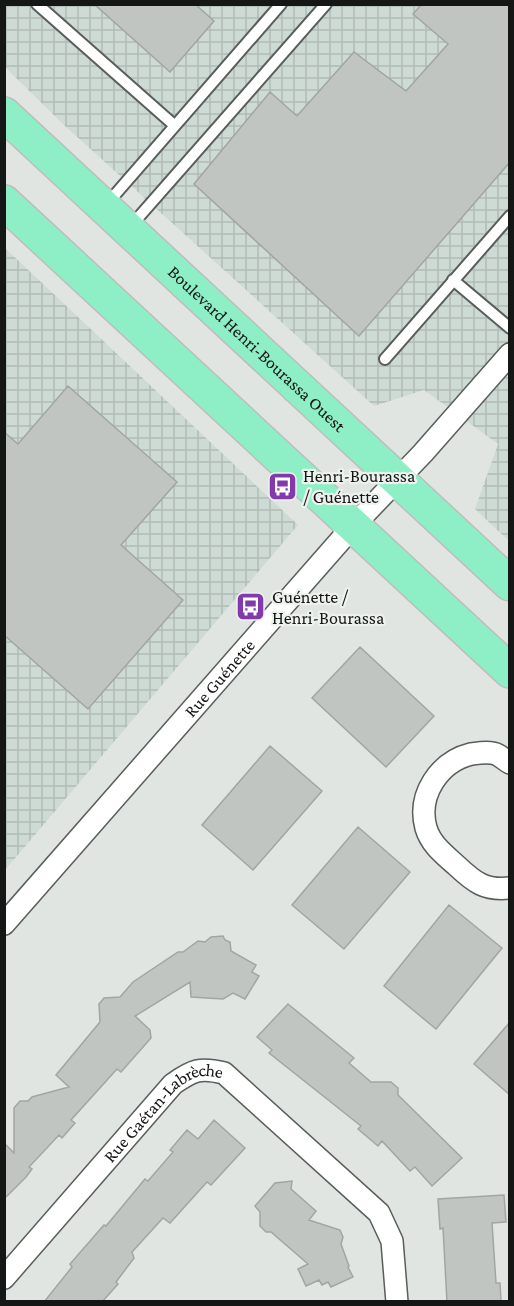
<svg xmlns="http://www.w3.org/2000/svg" width="514" height="1306" font-family="'Crimson Pro',serif">
<style>
.industrial{fill:url(#industrial-grid)}
.building{fill:#c0c5c2;stroke:#a2a6a3;stroke-width:1.5}
.lines{fill:none;stroke-linecap:round;stroke-linejoin:round}
.service-casing{stroke:#595d5b;stroke-width:14}
.minor-casing{stroke:#595d5b;stroke-width:24}
.primary-casing{stroke:#bdbebe;stroke-width:36}
.service{stroke:#fff;stroke-width:10}
.minor{stroke:#fff;stroke-width:21}
.primary{stroke:#8eeec5;stroke-width:33}
.labels{text-anchor:middle;dominant-baseline:central;stroke-width:4.5;stroke-linejoin:round;paint-order:stroke}
.street-label{font-size:18px;fill:#151716;stroke:#edf2ef}
.poi-label{font-size:18px;fill:#151716;stroke:#edf2ef;text-anchor:start}
</style>
<defs>
<pattern id="industrial-grid" width="8" height="8" patternUnits="userSpaceOnUse" patternTransform="scale(1.5)"><rect width="8" height="8" fill="#cedbd4"/><path d="M0 4h8M4 0v8" fill="none" stroke="#b0bbb5"/></pattern>
</defs>
<rect width="100%" height="100%" fill="#e0e5e2"/>
<path class="industrial" d="M 4,5 L 509,5 L 509,541 L 475,509 L 498,444 L 424,390 L 374,406 L 64,125 L 5,67 Z
M 5,248 L 298,525 L 5,870 Z"/>
<path class="building" d="M 94,4 L 195,4 L 214,21 L 170,72 Z
M 422,4 L 510,4 L 510,162 L 359,336 L 194,184 L 270,92 L 297,116 L 354,52 L 406,91 L 448,44 L 413,14 Z
M 68,386 L 177,482 L 121,545 L 183,600 L 88,709 L 4,635 L 4,432 L 18,444 Z
M 360,647 L 434,716 L 386,767 L 312,698 Z
M 270,746 L 322,791 L 253,870 L 202,825 Z
M 358,827 L 410,872 L 344,949 L 292,905 Z
M 449,905 L 502,948 L 436,1029 L 384,986 Z
M 223,936 L 225,940 L 230,942 L 231,951 L 256,965 L 252,972 L 259,976 L 245,999 L 233,993 L 223,999 L 191,997 L 190,982 L 135,1016 L 150,1030 L 151,1038 L 121,1072 L 117,1069 L 71,1120 L 75,1123 L 62,1138 L 59,1135 L 29,1167 L 32,1169 L 26,1177 L 4,1199 L 4,1143 L 14,1153 L 14,1108 L 20,1101 L 28,1101 L 32,1097 L 69,1087 L 56,1075 L 100,1022 L 99,1004 L 104,998 L 120,997 L 133,982 L 178,952 L 183,952 L 198,941 L 205,942 L 211,937 Z
M 288,1004 L 354,1058 L 349,1063 L 371,1082 L 391,1082 L 398,1088 L 398,1095 L 462,1158 L 432,1186 L 415,1167 L 410,1171 L 382,1141 L 378,1146 L 358,1129 L 361,1126 L 269,1053 L 272,1050 L 257,1037 Z
M 510,1022 L 510,1095 L 474,1064 Z
M 214,1120 L 245,1148 L 211,1185 L 207,1182 L 170,1223 L 163,1218 L 132,1252 L 134,1258 L 116,1282 L 118,1284 L 102,1302 L 44,1302 L 72,1267 L 70,1264 L 104,1225 L 106,1226 L 145,1179 L 148,1181 L 173,1152 L 170,1150 L 187,1130 L 198,1139 Z
M 292,1181 L 291,1189 L 316,1211 L 309,1220 L 340,1230 L 343,1237 L 341,1244 L 349,1266 L 348,1267 L 353,1277 L 331,1287 L 328,1282 L 322,1285 L 319,1280 L 306,1286 L 298,1269 L 308,1264 L 271,1232 L 266,1232 L 260,1226 L 260,1212 L 255,1206 L 275,1183 Z
M 504,1195 L 506,1222 L 492,1223 L 496,1283 L 500,1283 L 501,1301 L 447,1302 L 443,1228 L 440,1229 L 438,1199 Z"/>
<g class="lines">
<defs>
<path id="service" d="M 37,4 L 174,125
M 106,205 L 281,4
M 130,227 L 326,4
M 453,280 L 510,328
M 385,359 L 510,216"/>
<g id="minor">
<path d="M 510,763 C 506,761 502,757 498,755 C 491,751 479,753 471,754 C 439,762 417,795 426,828 C 431,845 445,855 457,866 C 474,882 485,891 510,888"/>
<path id="s1" d="M 4,924 L 354,525 L 423,453 L 510,354"/>
<path id="s2" d="M 4,1278 L 173,1084 C 193,1070 200,1067 224,1073 L 379,1213 L 392,1241 L 397,1302"/>
</g>
<g id="primary">
<path id="s3" d="M 4,114 L 510,584"/>
<path d="M 4,202 L 510,671"/>
</g>
</defs>
<use href="#service" class="service-casing"/>
<use href="#minor" class="minor-casing"/>
<use href="#primary" class="primary-casing"/>
<use href="#service" class="service"/>
<use href="#minor" class="minor"/>
<use href="#primary" class="primary"/>
</g>
<defs>
<symbol id="bus-square" viewBox="-11 -11 22 22"><rect x="-9" y="-9" width="18" height="18" rx="4" fill="#8139ab" stroke="#edf2ef"/><path d="M-5-6H5V4H4V6H2V4H-2V6H-4V4H-5ZM-3.5-4V0h7V-4ZM-3.5 1.2v1.5H-2V1.2ZM2 1.2v1.5H3.5V1.2Z" fill="#fff"/></symbol>
</defs>
<g fill-rule="evenodd">
<use href="#bus-square" x="266" y="470" width="33" height="33"/>
<use href="#bus-square" x="234" y="590" width="33" height="33"/>
</g>
<g class="labels">
<g class="street-label">
<text stroke="none"><textPath href="#s3" startOffset="345">Boulevard Henri-Bourassa Ouest</textPath></text>
<text stroke="none"><textPath href="#s1" startOffset="327">Rue Guénette</textPath></text>
<text stroke="none"><textPath href="#s2" startOffset="234">Rue Gaétan-Labrèche</textPath></text>
</g>
<g class="poi-label">
<text x="303" y="476">Henri-Bourassa<tspan x="303" dy="21">/ Guénette</tspan></text>
<text x="272" y="597">Guénette /<tspan x="272" dy="21">Henri-Bourassa</tspan></text>
</g>
</g>
<rect width="514" height="1306" fill="none" stroke="#151716" stroke-width="12"/>
</svg>
